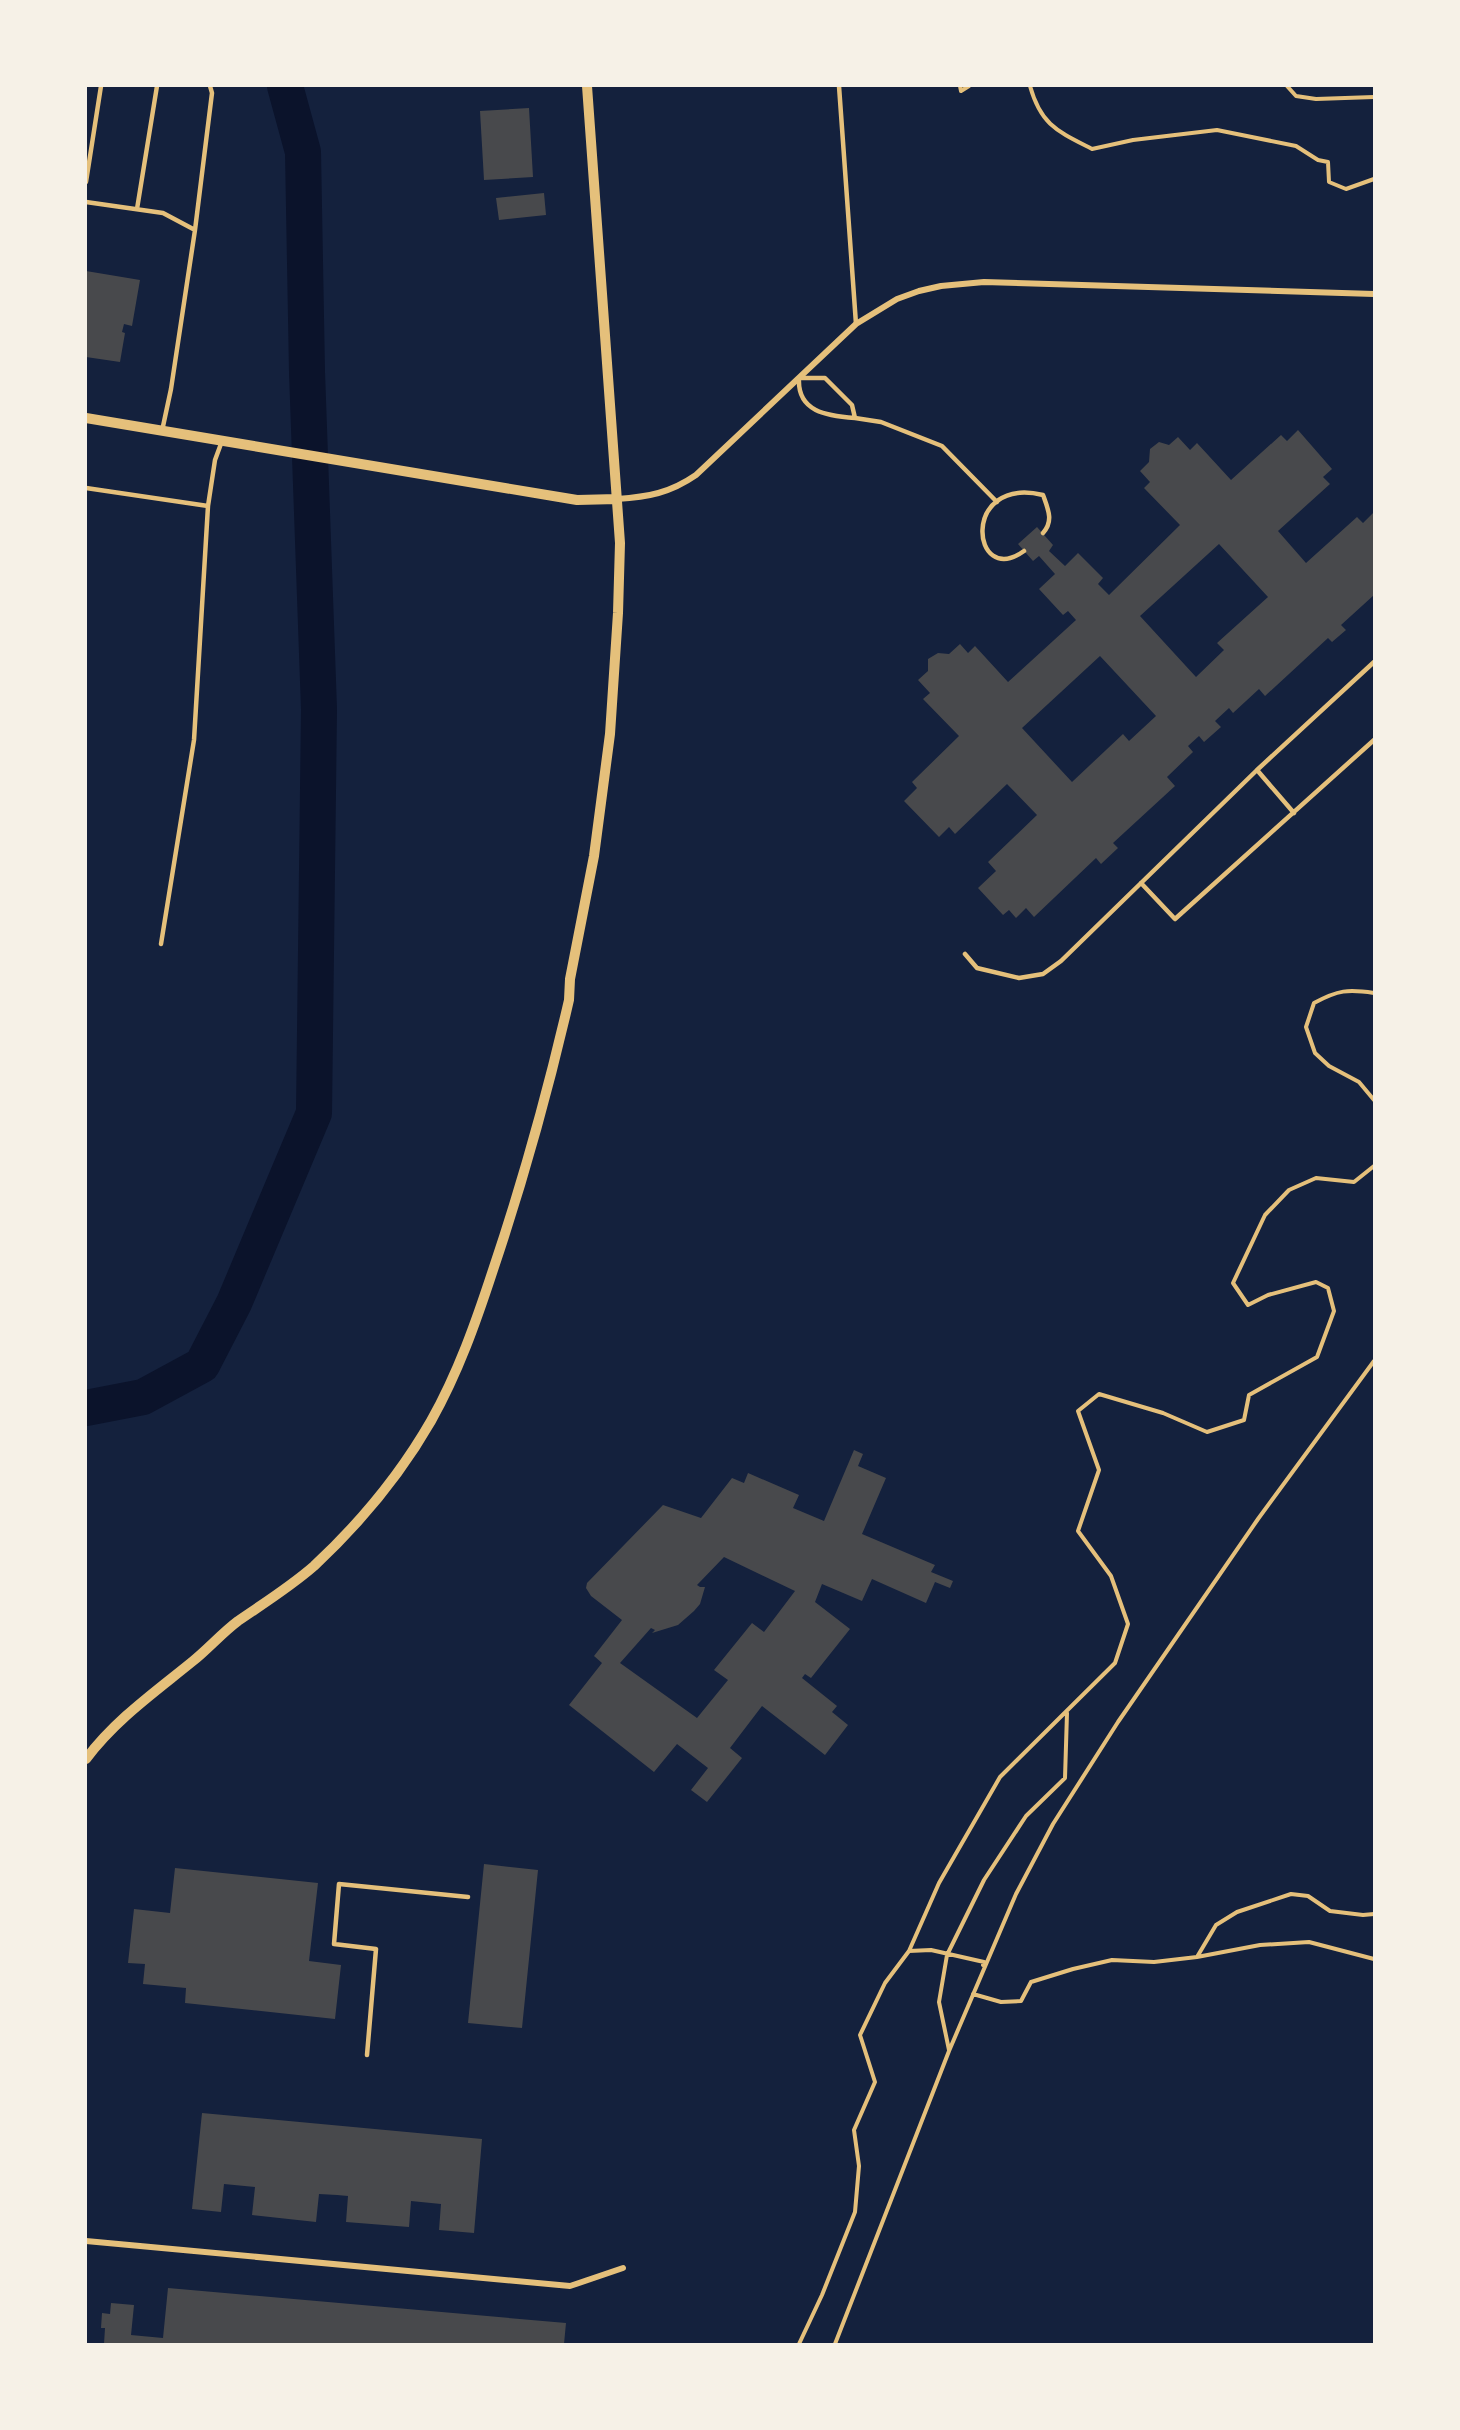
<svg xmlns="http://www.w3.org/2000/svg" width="1460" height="2430" font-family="'DejaVu Sans',sans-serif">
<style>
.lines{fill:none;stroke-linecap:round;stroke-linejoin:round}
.river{stroke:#0b132b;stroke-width:36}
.building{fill:#48494c;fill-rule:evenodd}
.path{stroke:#e5c07b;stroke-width:4}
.service{stroke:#e5c07b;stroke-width:4.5}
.minor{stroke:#e5c07b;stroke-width:6}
.tertiary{stroke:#e5c07b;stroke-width:10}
</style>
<rect width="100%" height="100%" fill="#14213d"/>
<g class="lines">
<path class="river" d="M 86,1408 L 143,1397 L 202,1365 L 234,1303 L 314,1113 L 319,709 L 307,372 L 303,152 L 285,86"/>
</g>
<path class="building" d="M 529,108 L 533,177 L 484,180 L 480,111 Z
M 544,193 L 546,215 L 499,220 L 496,198 Z
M 86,271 L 140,280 L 132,326 L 124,324 L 122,332 L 125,333 L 120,362 L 86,357 Z
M 1298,430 L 1332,469 L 1323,477 L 1330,484 L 1278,531 L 1306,563 L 1357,517 L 1363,523 L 1374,512 L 1374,595 L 1341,625 L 1346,630 L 1332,642 L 1328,638 L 1265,696 L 1259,689 L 1233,713 L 1229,708 L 1215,721 L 1221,727 L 1204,742 L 1199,736 L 1188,746 L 1193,752 L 1167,777 L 1175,786 L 1113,843 L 1118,848 L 1101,864 L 1096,858 L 1034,917 L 1026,908 L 1016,918 L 1009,910 L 1003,915 L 978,888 L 996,871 L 988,862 L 1037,815 L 1007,784 L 955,834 L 949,827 L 939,837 L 904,801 L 917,788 L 912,782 L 959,736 L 923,699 L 930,693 L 918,680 L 928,671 L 928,659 L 938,653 L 949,654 L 960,644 L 968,653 L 975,646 L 1008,682 L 1076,620 L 1068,611 L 1063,615 L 1039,589 L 1055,574 L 1039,556 L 1033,561 L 1018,544 L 1037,527 L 1053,545 L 1049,551 L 1065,566 L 1078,553 L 1103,578 L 1098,584 L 1109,595 L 1180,525 L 1144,488 L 1150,482 L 1140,471 L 1149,462 L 1150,449 L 1159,442 L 1169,445 L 1178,437 L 1190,450 L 1197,443 L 1231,480 L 1281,435 L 1287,441 ZM 1219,544 L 1268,597 L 1217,643 L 1224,650 L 1196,677 L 1140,616 ZM 1100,656 L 1156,716 L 1129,741 L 1123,734 L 1072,782 L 1022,728 Z
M 854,1450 L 863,1454 L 858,1466 L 886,1478 L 862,1534 L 935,1565 L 931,1572 L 953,1581 L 950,1588 L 935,1582 L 926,1603 L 872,1579 L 862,1601 L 822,1584 L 815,1602 L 850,1629 L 811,1678 L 805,1674 L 802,1678 L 837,1706 L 832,1712 L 848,1725 L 825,1755 L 762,1706 L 730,1748 L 742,1758 L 707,1802 L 691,1790 L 708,1768 L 677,1744 L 654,1772 L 569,1705 L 602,1663 L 594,1656 L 622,1620 L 591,1596 L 586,1588 L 587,1583 L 663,1505 L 701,1518 L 732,1478 L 744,1483 L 748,1473 L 799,1495 L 793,1508 L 824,1521 ZM 724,1557 L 795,1591 L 764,1632 L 752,1623 L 714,1670 L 728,1680 L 697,1718 L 620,1663 L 651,1628 L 655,1630 L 652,1633 L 678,1625 L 694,1611 L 700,1604 L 705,1587 L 700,1587 L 697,1585 Z
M 484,1864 L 538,1870 L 522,2028 L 468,2023 Z
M 175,1868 L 318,1883 L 309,1961 L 341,1965 L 335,2019 L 185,2003 L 186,1988 L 143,1984 L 145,1964 L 128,1963 L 134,1909 L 170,1913 Z
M 202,2113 L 482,2139 L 474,2233 L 439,2230 L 441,2204 L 411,2201 L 409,2227 L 346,2222 L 348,2196 L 337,2195 L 319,2194 L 316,2222 L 252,2215 L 255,2187 L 224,2184 L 221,2212 L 192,2209 Z
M 168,2288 L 566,2323 L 564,2344 L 104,2344 L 105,2328 L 101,2328 L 102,2313 L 110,2314 L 111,2303 L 134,2305 L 131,2335 L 163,2338 Z"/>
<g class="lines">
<path class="path" d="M 960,86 L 961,91 L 969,86
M 1030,86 C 1041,125 1057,131 1092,149 L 1133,140 L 1217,130 L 1296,146 L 1318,160 L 1328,162 L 1329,182 L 1346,189 L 1374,179
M 1287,86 L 1296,96 L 1316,99 L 1374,97
M 1374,993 C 1348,989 1338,990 1314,1003 L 1306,1027 L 1315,1053 L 1329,1066 L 1359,1082 L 1374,1100
M 909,1951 L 931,1950 L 984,1962 L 983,1965
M 1197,1957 L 1216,1925 L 1237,1912 L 1291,1894 L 1308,1896 L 1330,1911 L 1363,1915 L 1374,1914
M 973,1994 L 1001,2002 L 1021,2001 L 1031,1982 L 1073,1969 L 1112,1960 L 1154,1962 L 1197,1957 L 1260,1945 L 1309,1942 L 1374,1959
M 949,2050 L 939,2002 L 947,1955 L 984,1880 L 1026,1816 L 1065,1778 L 1067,1713
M 799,2344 L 822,2295 L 855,2212 L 859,2166 L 854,2130 L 875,2082 L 860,2035 L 885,1983 L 909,1951 L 939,1883 L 1000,1777 L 1115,1663 L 1128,1624 L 1111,1576 L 1078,1531 L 1099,1470 L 1078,1411 L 1099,1394 L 1163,1413 L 1207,1432 L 1244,1420 L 1249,1395 L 1317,1357 L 1334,1311 L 1328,1288 L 1316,1282 L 1268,1295 L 1248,1305 L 1233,1283 L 1265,1215 L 1289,1190 L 1316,1178 L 1354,1182 L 1374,1166
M 835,2344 L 949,2051 L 1016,1894 L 1053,1824 L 1118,1722 L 1258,1519 L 1374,1361"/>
<path class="service" d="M 839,86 L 856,324
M 86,182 L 101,86
M 86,202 L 163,213 L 195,230 L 171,389 L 162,431
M 137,209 L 157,86
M 195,230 L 212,93 L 210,86
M 799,378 L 825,378 L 852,405 L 855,418 C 827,416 797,412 799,378 Z
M 855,418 L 881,422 L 942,446 L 997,502
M 86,488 L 208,506 L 215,460 L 222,441
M 1024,551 C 971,589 960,475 1043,495 C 1048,509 1054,521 1043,533
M 1257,770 L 1294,813
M 1141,883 L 1175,919 L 1374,740
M 161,944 L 194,740 L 208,506
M 965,954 L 977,968 L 1019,978 L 1043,974 L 1061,961 L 1257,770 L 1374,662
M 367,2055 L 376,1949 L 334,1944 L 339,1884 L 468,1897"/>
<path class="minor" d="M 617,499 C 648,497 670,493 696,475 L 856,324 L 897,299 L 919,291 L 941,286 L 984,282 L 1374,294
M 86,2241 L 570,2286 L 623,2268"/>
<path class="tertiary" d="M 86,418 L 577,500 L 617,499
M 86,1759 C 115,1720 155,1692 193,1661 C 208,1649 222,1633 238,1621 C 264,1603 290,1587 314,1566 C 359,1524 400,1475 431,1421 C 458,1373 476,1322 493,1270 C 523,1181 548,1091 569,1000 L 570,979 L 594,856 L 610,734 L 618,613 L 620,543 L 587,86"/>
</g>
<rect width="1460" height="2430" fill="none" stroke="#f6f1e7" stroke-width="174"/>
</svg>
